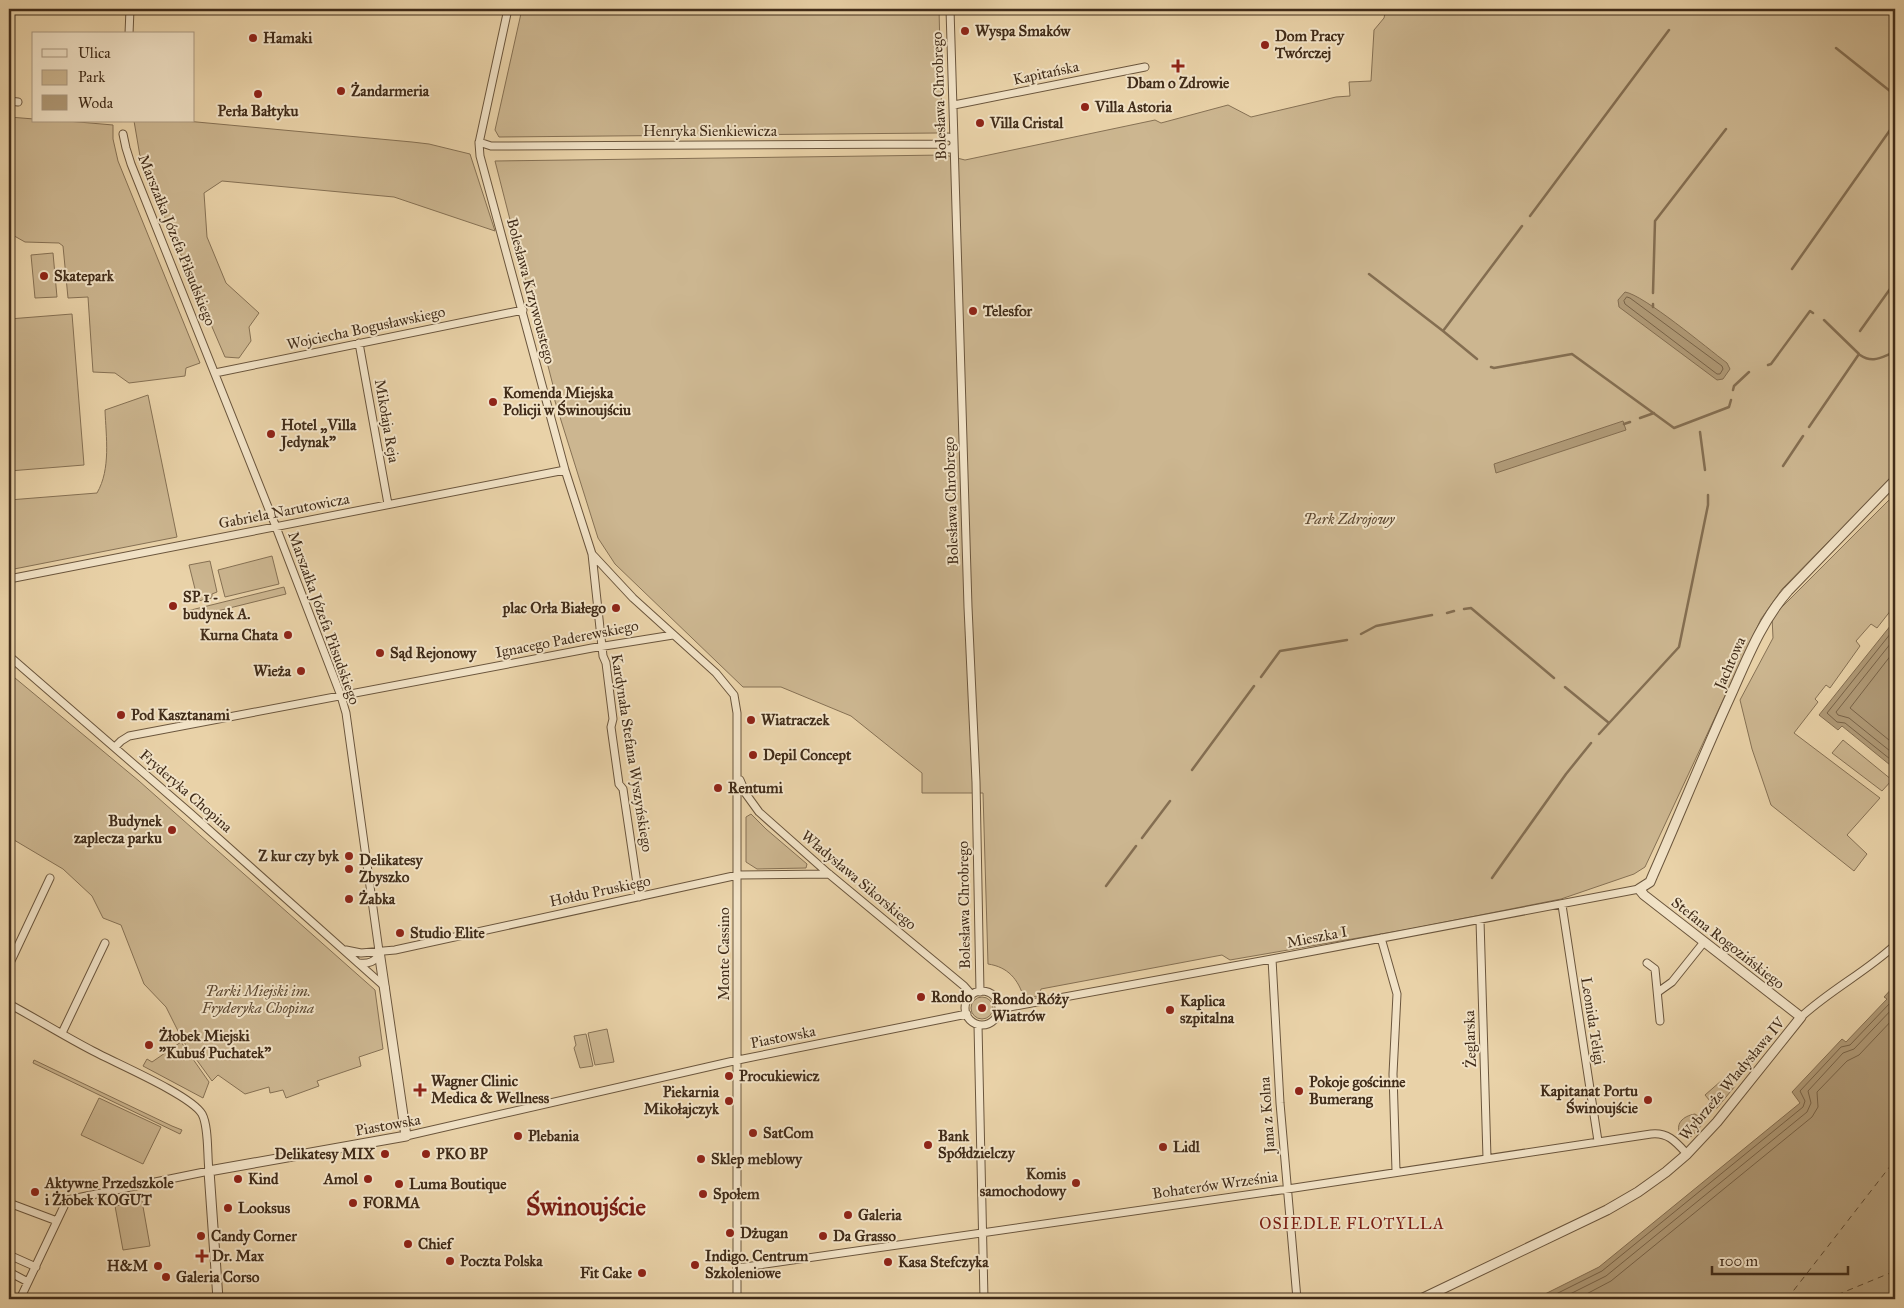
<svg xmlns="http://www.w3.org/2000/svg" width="1904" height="1308" font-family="'IM FELL Great Primer',serif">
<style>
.green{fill:#ccb690;stroke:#867154}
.water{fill:#b09a77;stroke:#846e51}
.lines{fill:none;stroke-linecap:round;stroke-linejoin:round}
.shore{stroke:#786348;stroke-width:1}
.stream{stroke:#846e51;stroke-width:2.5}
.ferry{stroke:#5d4830;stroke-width:1;stroke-dasharray:6 5;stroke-linecap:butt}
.minor-casing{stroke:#6b563d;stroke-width:9}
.tertiary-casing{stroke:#6b563d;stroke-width:11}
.minor{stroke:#f1e2c6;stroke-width:7}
.tertiary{stroke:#f1e2c6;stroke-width:9}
.poi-dot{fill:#8f2418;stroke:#f1e2c6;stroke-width:2}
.labels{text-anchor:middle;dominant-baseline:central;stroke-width:4;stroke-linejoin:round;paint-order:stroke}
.poi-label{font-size:15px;font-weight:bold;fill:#412c19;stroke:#f1e2c6;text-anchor:start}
.street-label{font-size:15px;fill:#412c19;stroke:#f1e2c6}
.park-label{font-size:15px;font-style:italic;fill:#5d4831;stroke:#f1e2c6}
.neighbourhood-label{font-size:16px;letter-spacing:1px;fill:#7a1f14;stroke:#f1e2c6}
.town-label{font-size:25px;font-weight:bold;fill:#7a1f14;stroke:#f1e2c6}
</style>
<rect width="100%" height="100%" fill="#e9d2a8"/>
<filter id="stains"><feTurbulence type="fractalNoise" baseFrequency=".004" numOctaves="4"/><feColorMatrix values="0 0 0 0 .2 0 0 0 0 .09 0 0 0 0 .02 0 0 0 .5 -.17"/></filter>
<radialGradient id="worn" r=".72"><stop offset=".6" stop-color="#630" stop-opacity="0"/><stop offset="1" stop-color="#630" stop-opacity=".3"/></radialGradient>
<path class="green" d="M 522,9 L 939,9 L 942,129 L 937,133 L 499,137 L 495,130 Z
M 1386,9 L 1895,9 L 1895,474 L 1782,589 L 1761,619 L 1645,867 L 1634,874 L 1561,899 L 1410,929 L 1230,960 L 1222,955 L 1041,989 L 1039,996 L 1024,998 C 1018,979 1008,967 988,964 L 983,793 L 922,793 L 922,773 L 851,716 L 781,687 L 743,687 L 615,564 L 598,538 L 554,398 L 556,397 L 548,366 L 547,365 L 495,161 L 945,155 L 965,160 L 1155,120 L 1161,123 L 1228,105 L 1251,117 L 1336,97 L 1350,96 L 1349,82 L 1371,81 L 1374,30 L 1384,18 Z
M 9,117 L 34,119 L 34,121 L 67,121 L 113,125 L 113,139 L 118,161 L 200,363 L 186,368 L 185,376 L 129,383 L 115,373 L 93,372 L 88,297 L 68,298 L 63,246 L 59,243 L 25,242 L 9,233 Z
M 134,121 L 186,121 L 412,142 L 429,144 L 470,154 L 495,231 L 394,197 L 222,181 L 204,193 L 207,237 L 226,283 L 259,313 L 249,327 L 251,341 L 239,358 L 225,357 L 141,162 Z
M 53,253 L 57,297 L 35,298 L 31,255 Z
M 72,314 L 84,465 L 9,471 L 9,319 Z
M 148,395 L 177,537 L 9,570 L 9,500 L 97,493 C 111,469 106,437 105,410 Z
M 1895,494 L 1895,605 L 1877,628 L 1871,624 L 1856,641 L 1860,646 L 1830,688 L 1826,685 L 1815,699 L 1818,702 L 1794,733 L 1880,798 L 1847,835 L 1867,854 L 1854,871 L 1771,805 L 1752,749 L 1740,700 L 1773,638 L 1772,617 Z
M 272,556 L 279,584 L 225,597 L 218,570 Z
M 210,561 L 217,592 L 212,594 L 212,598 L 198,601 L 189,565 Z
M 284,587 L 286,594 L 189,618 L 187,611 Z
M 9,673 L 139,781 L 375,990 L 383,1049 L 359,1057 L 361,1066 L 317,1081 L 319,1086 L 286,1098 L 283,1090 L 270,1093 L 269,1087 L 245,1094 L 218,1075 L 212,1081 L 183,1041 L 166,1007 L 144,984 L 121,925 L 103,918 L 92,896 L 63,869 L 9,837 Z
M 1843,740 L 1892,780 L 1882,791 L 1832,753 Z
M 751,814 L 766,829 L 807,864 L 806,868 L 757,869 L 746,862 L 746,817 Z
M971 1008a11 11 0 1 1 22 0a11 11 0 1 1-22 0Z
M 607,1029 L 614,1062 L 595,1065 L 588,1033 Z
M 586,1034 L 593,1066 L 580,1068 L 574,1048 L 576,1045 L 574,1036 Z
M 181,1042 L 209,1082 L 203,1098 L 143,1066 L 147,1059 L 152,1062 Z
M 34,1060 L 172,1126 L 182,1130 L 180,1134 L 33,1063 Z
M 1721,1081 L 1727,1081 L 1735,1086 L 1717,1108 L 1713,1109 L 1708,1104 L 1710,1101 L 1705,1095 Z
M 99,1098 L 161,1127 L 143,1164 L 81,1135 Z
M 1695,1114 L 1704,1120 L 1701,1126 L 1691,1137 L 1683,1134 L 1681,1136 C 1674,1124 1683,1116 1695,1114 Z
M 142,1201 L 150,1246 L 123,1250 L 115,1206 Z"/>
<path class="water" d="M 1625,292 C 1644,295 1707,348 1727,363 L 1730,369 L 1723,379 L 1717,380 L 1619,307 L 1618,300 Z
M 1623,421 L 1626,430 L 1496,473 L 1494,464 Z
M 1895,620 L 1895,769 L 1842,726 L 1838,730 L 1819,715 Z
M 1895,985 L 1895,1299 L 1535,1299 L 1599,1267 L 1800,1103 L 1792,1092 L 1842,1039 L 1846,1042 L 1887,999 L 1884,997 Z"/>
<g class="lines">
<path class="shore" d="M 1627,297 L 1630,298 L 1722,366 L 1723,369 L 1720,374 L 1717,374 L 1625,304 L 1624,301 Z
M 1895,628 L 1827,713 L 1837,722 L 1845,723 L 1895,763
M 1895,638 L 1836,712 L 1838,715 L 1849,718 L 1895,755
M 1895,650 L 1850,708 L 1895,745
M 1546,1299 L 1602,1271 L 1803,1107 L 1805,1101 L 1800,1091 L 1841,1047 L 1850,1045 L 1890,1003 L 1891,997 L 1895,992
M 1560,1299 L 1606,1276 L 1807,1112 L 1811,1103 L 1808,1091 L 1843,1053 L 1854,1049 L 1895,1006
M 1577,1299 L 1611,1281 L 1812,1117 L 1818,1107 L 1817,1092 L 1847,1061 L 1859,1055 L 1895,1017"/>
<path class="stream" d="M 1836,48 L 1895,95
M 1530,216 L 1669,30
M 1792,269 L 1895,123
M 1369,274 L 1443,331
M 1653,293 L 1655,221 L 1726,129
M 1653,307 L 1653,304
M 1860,331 L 1895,282
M 1860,355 C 1873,364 1881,357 1895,352
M 1477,359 L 1443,331 L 1522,226
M 1768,365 L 1771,364 L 1810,311 L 1813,313
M 1491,367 L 1494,368 L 1572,354 L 1674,428 L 1729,407 L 1731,400
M 1733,390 L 1734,386 L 1749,372
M 1640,418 L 1654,413
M 1624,424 L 1630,422
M 1809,427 L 1859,354 L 1824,320
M 1700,432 L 1705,470
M 1783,466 L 1803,436
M 1464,609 L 1471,608 L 1554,678
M 1447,613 L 1454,611
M 1361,634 L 1376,626 L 1432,615
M 1261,677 L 1280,651 L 1347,640
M 1565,687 L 1609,723
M 1599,734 L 1679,647 L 1708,505 L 1708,495
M 1192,770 L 1254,686
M 1142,838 L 1170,801
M 1492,878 L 1566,774 L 1591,743
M 1106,886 L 1136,846"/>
<path class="ferry" d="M 1787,1299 L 1895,1160
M 1827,1299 L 1895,1271"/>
<defs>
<path id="minor" d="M 508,9 L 479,143 L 480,156 L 565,470 L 592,554 L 633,598 L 716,673 L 734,695 L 737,713 L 737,1299
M 950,9 L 968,607 L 976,782 L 980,992
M 129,34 L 130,9
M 9,101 L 18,102
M 954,105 L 1145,67
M 123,134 L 126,148 L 131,164 L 276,527 L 341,696 L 346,713 L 379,951
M942 143a6 6 0 1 1 12 0a6 6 0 1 1-12 0Z
M 479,142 L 491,146 L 942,144
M 359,343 L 388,504
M 215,373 L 523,310
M 592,554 L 603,656 L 606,663 L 613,719 L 611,727 L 619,784 L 623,789 L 639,897
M 9,579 L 565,470
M 9,656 L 190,813 L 385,987
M 115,747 L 121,741 L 129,736 L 592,648 L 673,635
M 740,780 L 746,794 L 759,812 L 829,874 L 964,986 L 972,995
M 1562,905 L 1598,1141
M 1480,920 L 1487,1158
M 1381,938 L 1397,994 L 1393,1074 L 1396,1171
M 346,950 L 361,953 L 395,950 L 738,875 L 829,874
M 1272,959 L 1280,1103 L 1297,1299
M 359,963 C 369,964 375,962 380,953
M 1647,963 L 1655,969 L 1660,1021
M 9,965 L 50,878
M965 1008a17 17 0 1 1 34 0a17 17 0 1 1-34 0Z
M 1658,992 L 1672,982 L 1704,942
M 9,1004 C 37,1019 64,1036 93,1051 C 115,1063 191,1095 202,1114 C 209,1127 207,1155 209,1171 L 67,1200 L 20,1299
M 999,1009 L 1272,959 L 1639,889
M 1801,1017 C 1830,990 1866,972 1895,945
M 978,1025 L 984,1299
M 62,1033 L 105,943
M 406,1136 L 738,1060 L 967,1014
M 9,1203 L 57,1221
M 9,1255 L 36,1267
M 738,1268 L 1281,1190 L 1651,1134 C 1668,1132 1676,1142 1687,1154
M 9,1272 L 28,1282"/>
<path id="tertiary" d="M 218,1299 L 209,1171 L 406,1136 L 379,951
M 1421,1299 L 1607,1210 L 1638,1192 L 1666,1172 L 1687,1154 L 1717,1122 L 1801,1017 L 1644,895 L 1639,889 L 1650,882 L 1653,875 C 1679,816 1703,756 1730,697 C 1747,659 1761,622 1788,591 L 1895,480"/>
</defs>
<use href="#minor" class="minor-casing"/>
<use href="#tertiary" class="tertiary-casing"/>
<use href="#minor" class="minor"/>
<use href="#tertiary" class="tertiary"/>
</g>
<g class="poi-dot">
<circle cx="965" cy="31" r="5"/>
<circle cx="253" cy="38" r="5"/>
<circle cx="1265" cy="45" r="5"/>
<path d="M1175.5 58.5h5v5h5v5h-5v5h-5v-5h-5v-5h5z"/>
<circle cx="341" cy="91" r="5"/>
<circle cx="258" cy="94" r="5"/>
<circle cx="1085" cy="107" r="5"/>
<circle cx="980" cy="123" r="5"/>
<circle cx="44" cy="276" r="5"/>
<circle cx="973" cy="311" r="5"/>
<circle cx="493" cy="402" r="5"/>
<circle cx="271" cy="434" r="5"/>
<circle cx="173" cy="606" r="5"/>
<circle cx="616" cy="608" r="5"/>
<circle cx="288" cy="635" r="5"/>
<circle cx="380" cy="653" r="5"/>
<circle cx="301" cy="671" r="5"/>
<circle cx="121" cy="715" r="5"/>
<circle cx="751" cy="720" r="5"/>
<circle cx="753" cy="755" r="5"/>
<circle cx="718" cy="788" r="5"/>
<circle cx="172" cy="830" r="5"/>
<circle cx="349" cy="856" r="5"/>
<circle cx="349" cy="869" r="5"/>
<circle cx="349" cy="899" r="5"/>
<circle cx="400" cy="933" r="5"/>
<circle cx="921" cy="997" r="5"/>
<circle cx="982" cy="1008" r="5"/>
<circle cx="1170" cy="1010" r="5"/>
<circle cx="149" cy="1045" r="5"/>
<circle cx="729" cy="1076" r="5"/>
<path d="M417.5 1082.5h5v5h5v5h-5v5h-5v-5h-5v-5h5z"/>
<circle cx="1299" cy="1091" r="5"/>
<circle cx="1648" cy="1100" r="5"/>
<circle cx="729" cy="1101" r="5"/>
<circle cx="753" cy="1133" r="5"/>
<circle cx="518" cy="1136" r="5"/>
<circle cx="928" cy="1145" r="5"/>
<circle cx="1163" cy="1147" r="5"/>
<circle cx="385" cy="1154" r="5"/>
<circle cx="426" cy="1154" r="5"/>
<circle cx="701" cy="1159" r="5"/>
<circle cx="238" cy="1179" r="5"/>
<circle cx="368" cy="1179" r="5"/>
<circle cx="1076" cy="1183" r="5"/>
<circle cx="399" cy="1184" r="5"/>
<circle cx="35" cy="1192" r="5"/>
<circle cx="703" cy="1194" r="5"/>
<circle cx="353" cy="1203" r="5"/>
<circle cx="228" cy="1208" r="5"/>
<circle cx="848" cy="1215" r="5"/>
<circle cx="730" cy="1233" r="5"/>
<circle cx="201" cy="1236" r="5"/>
<circle cx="823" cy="1236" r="5"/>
<circle cx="408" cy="1244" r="5"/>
<path d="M199.5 1248.5h5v5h5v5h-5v5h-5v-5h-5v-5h5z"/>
<circle cx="450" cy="1261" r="5"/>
<circle cx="888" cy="1262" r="5"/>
<circle cx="695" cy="1265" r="5"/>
<circle cx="158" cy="1266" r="5"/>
<circle cx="642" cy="1273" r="5"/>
<circle cx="166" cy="1277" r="5"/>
</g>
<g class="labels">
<g class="poi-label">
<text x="975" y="31">Wyspa Smaków</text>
<text x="1275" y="36">Dom Pracy<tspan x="1275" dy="17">Twórczej</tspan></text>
<text x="263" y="38">Hamaki</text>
<text x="1178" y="83" text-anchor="middle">Dbam o Zdrowie</text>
<text x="351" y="91">Żandarmeria</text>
<text x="1095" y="107">Villa Astoria</text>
<text x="258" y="111" text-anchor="middle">Perła Bałtyku</text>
<text x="990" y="123">Villa Cristal</text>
<text x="54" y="276">Skatepark</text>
<text x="983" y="311">Telesfor</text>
<text x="503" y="393">Komenda Miejska<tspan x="503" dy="17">Policji w Świnoujściu</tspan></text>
<text x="281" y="425">Hotel „Villa<tspan x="281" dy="17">Jedynak"</tspan></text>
<text x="183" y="597">SP 1 -<tspan x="183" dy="17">budynek A.</tspan></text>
<text x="606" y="608" text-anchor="end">plac Orła Białego</text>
<text x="278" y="635" text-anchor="end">Kurna Chata</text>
<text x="390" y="653">Sąd Rejonowy</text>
<text x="291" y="671" text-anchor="end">Wieża</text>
<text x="131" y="715">Pod Kasztanami</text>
<text x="761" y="720">Wiatraczek</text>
<text x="763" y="755">Depil Concept</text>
<text x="728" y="788">Rentumi</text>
<text x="162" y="821" text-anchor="end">Budynek<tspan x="162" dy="17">zaplecza parku</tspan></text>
<text x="339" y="856" text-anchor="end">Z kur czy byk</text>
<text x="359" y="860">Delikatesy<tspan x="359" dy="17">Zbyszko</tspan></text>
<text x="359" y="899">Żabka</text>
<text x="410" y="933">Studio Elite</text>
<text x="931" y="997">Rondo</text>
<text x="992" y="999">Rondo Róży<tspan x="992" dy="17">Wiatrów</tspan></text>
<text x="1180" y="1001">Kaplica<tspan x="1180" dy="17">szpitalna</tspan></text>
<text x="159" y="1036">Żłobek Miejski<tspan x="159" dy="17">"Kubuś Puchatek"</tspan></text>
<text x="739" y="1076">Procukiewicz</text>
<text x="431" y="1081">Wagner Clinic<tspan x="431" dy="17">Medica &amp; Wellness</tspan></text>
<text x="1309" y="1082">Pokoje gościnne<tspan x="1309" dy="17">Bumerang</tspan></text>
<text x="1638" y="1091" text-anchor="end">Kapitanat Portu<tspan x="1638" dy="17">Świnoujście</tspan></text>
<text x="719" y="1092" text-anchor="end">Piekarnia<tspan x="719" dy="17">Mikołajczyk</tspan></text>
<text x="763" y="1133">SatCom</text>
<text x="528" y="1136">Plebania</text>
<text x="938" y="1136">Bank<tspan x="938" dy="17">Spółdzielczy</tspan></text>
<text x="1173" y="1147">Lidl</text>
<text x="375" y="1154" text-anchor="end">Delikatesy MIX</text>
<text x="436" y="1154">PKO BP</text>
<text x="711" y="1159">Sklep meblowy</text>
<text x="1066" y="1174" text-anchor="end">Komis<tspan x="1066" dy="17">samochodowy</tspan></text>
<text x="248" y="1179">Kind</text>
<text x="358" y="1179" text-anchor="end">Amol</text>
<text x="45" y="1183">Aktywne Przedszkole<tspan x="45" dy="17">i Żłobek KOGUT</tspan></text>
<text x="409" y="1184">Luma Boutique</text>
<text x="713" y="1194">Społem</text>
<text x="363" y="1203">FORMA</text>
<text x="238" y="1208">Looksus</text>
<text x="858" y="1215">Galeria</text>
<text x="740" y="1233">Dżugan</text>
<text x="211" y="1236">Candy Corner</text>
<text x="833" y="1236">Da Grasso</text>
<text x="418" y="1244">Chief</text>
<text x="212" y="1256">Dr. Max</text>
<text x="705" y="1256">Indigo. Centrum<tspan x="705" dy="17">Szkoleniowe</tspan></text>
<text x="460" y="1261">Poczta Polska</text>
<text x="898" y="1262">Kasa Stefczyka</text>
<text x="148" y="1266" text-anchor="end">H&amp;M</text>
<text x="632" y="1273" text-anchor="end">Fit Cake</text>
<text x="176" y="1277">Galeria Corso</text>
</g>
<g class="street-label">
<text transform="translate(1046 73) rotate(-12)">Kapitańska</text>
<text transform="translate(939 96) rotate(-92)">Bolesława Chrobrego</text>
<text x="710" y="131">Henryka Sienkiewicza</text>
<text transform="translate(177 240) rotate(68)">Marszałka Józefa Piłsudskiego</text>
<text transform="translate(531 291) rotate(75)">Bolesława Krzywoustego</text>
<text transform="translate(366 328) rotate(-12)">Wojciecha Bogusławskiego</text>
<text transform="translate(387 421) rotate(80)">Mikołaja Reja</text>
<text transform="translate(951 501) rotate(-92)">Bolesława Chrobrego</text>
<text transform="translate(284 511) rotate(-11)">Gabriela Narutowicza</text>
<text transform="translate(324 618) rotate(70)">Marszałka Józefa Piłsudskiego</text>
<text transform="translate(567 639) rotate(-11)">Ignacego Paderewskiego</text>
<text transform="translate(1730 663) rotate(-66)">Jachtowa</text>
<text transform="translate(632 753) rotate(81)">Kardynała Stefana Wyszyńskiego</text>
<text transform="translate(186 791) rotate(41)">Fryderyka Chopina</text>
<text transform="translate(859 880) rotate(40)">Władysława Sikorskiego</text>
<text transform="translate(600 891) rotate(-12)">Hołdu Pruskiego</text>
<text transform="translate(964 905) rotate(-91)">Bolesława Chrobrego</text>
<text transform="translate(1317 937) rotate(-11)">Mieszka I</text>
<text transform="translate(1728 943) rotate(38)">Stefana Rogozińskiego</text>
<text transform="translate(724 954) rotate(-90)">Monte Cassino</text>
<text transform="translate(1593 1021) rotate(81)">Leonida Teligi</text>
<text transform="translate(783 1037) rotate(-11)">Piastowska</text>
<text transform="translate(1470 1039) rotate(-92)">Żeglarska</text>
<text transform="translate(1732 1079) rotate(-50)">Wybrzeże Władysława IV</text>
<text transform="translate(1267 1115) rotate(-94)">Jana z Kolna</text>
<text transform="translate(388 1125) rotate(-10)">Piastowska</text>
<text transform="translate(1215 1185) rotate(-8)">Bohaterów Września</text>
</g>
<g class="park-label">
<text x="1349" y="519">Park Zdrojowy</text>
<text x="258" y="991">Parki Miejski im.<tspan x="258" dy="17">Fryderyka Chopina</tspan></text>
</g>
<g class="neighbourhood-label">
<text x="1352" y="1223">OSIEDLE FLOTYLLA</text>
</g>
<g class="town-label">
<text x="586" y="1206">Świnoujście</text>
</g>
</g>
<rect width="1904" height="1308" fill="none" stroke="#e9d2a8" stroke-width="30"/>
<rect x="10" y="10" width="1884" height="1288" fill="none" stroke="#412c19" stroke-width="2.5"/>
<rect x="15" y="15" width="1874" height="1278" fill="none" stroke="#412c19"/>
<rect x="32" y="32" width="162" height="90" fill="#f1e2c6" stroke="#ab9981"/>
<rect x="42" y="49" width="25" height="8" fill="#f1e2c6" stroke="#ab9981"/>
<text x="78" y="58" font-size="15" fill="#412c19">Ulica</text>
<rect x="42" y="70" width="25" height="15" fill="#ccb690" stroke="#ab9981"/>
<text x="78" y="82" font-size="15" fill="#412c19">Park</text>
<rect x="42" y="95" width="25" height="15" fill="#b09a77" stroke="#ab9981"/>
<text x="78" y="108" font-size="15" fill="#412c19">Woda</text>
<path d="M1712 1266v8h136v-8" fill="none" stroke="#412c19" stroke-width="2.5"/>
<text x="1719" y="1266" font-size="15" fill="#412c19" stroke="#f1e2c6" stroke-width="4" paint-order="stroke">100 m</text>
<rect width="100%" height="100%" filter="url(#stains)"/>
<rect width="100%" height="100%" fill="url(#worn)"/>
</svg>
